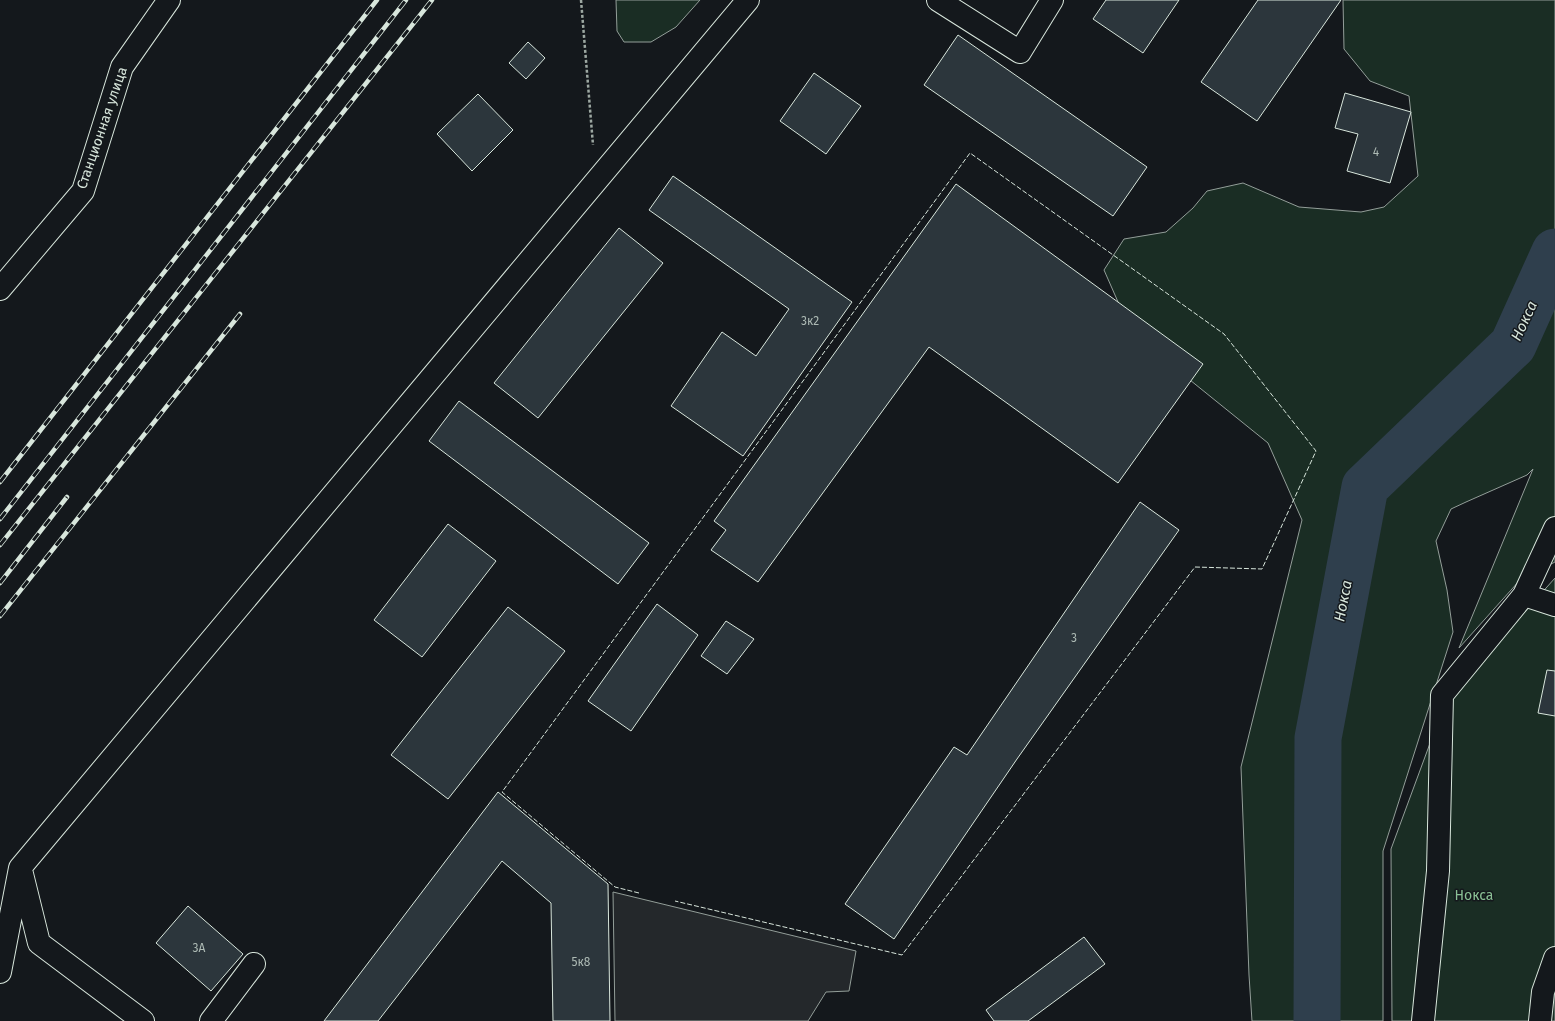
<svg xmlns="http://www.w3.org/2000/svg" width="1555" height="1021" font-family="'Fira Sans',sans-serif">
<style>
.green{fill:#1a2d24;stroke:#939e99}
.parking{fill:#24282b;stroke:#939e99}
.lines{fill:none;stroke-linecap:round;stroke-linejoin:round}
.river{stroke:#2f3f4d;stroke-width:47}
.building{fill:#2c363c;stroke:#d8e6dc}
.minor-casing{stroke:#d8e6dc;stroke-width:24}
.path{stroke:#9da8a2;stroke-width:2.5;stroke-dasharray:3 2;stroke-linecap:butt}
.minor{stroke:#14181c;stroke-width:22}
.rail-casing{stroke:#d8e6dc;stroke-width:4.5}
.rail{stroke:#14181c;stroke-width:3;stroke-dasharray:9;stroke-linecap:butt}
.fence{stroke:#d8e6dc;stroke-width:1;stroke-dasharray:5 2;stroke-linecap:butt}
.labels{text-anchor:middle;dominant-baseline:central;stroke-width:3;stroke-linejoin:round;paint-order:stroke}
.number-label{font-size:12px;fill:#adbab4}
.street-label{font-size:14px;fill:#d8e6dc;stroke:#14181c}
.park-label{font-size:14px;fill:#8ac095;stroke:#14181c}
.water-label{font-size:15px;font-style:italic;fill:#d8e6dc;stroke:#14181c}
</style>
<rect width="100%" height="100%" fill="#14181c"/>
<path class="green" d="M 616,0 L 700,0 L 676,27 L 651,42 L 624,42 L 617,31 Z
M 1343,0 L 1555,0 L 1555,562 L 1520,580 L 1459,648 L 1533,469 L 1527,475 L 1466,502 L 1451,509 L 1436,541 L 1447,590 L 1453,632 L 1383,851 L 1383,1021 L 1252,1021 L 1249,975 L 1241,767 L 1302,520 L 1268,443 L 1159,355 L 1122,311 L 1104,270 L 1124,239 L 1166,232 L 1193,208 L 1207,191 L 1243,183 L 1299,207 L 1361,212 L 1384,207 L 1418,176 L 1409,96 L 1370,81 L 1344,49 Z
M 1555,578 L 1555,1021 L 1392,1021 L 1391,849 L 1446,700 Z"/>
<path class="parking" d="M 613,892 L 856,951 L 849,991 L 826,992 L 808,1021 L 615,1021 Z"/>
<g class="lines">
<path class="river" d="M 1317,1021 L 1318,738 L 1365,487 L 1513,345 L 1555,252"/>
</g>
<path class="building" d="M 1106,0 L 1179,0 L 1143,53 L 1093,19 Z
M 1258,0 L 1341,0 L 1257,121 L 1201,82 Z
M 958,35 L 1147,167 L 1113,216 L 924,85 Z
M 528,42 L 545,58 L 526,79 L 509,63 Z
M 814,73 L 861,106 L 826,154 L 780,121 Z
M 1345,93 L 1411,112 L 1390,183 L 1347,171 L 1358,134 L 1335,128 Z
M 478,94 L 513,130 L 472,171 L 437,134 Z
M 673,176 L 852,302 L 743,456 L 671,406 L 722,332 L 756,356 L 789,309 L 649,210 Z
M 956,184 L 1203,364 L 1118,483 L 929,347 L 758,582 L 711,550 L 726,530 L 714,521 Z
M 619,228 L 663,263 L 538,418 L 494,383 Z
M 459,401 L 649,543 L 618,584 L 429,441 Z
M 1140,502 L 1179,530 L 1017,759 L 894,939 L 845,904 L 954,747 L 967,755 Z
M 448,524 L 496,561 L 422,657 L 374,620 Z
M 657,604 L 698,635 L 631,731 L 588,701 Z
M 508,607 L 565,651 L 448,799 L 391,755 Z
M 726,621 L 754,639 L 727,674 L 701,656 Z
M 1547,670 L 1555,671 L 1555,716 L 1538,713 Z
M 498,792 L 608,884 L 610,1021 L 553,1021 L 551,903 L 502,861 L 378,1021 L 324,1021 Z
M 188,906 L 243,954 L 211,991 L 156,943 Z
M 1084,937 L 1105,964 L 1028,1021 L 994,1021 L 986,1010 Z"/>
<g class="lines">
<defs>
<path id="minor" d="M 938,0 L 1020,52 L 1052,0
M 0,289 L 83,191 L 122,67 L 169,0
M 1524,595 L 1555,605
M 22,874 L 39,943 L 143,1021
M 0,972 L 20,868 L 748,0
M 211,1021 L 254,964
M 1423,1021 L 1438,871 L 1442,695 L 1524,595 L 1555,528
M 1540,1021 L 1543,992 L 1555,958"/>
</defs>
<use href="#minor" class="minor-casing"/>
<path class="path" d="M 581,0 L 593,145"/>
<use href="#minor" class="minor"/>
<defs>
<path id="rail" d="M 0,482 L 377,0
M 0,519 L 406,0
M 0,545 L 432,0
M 0,583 L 67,497
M 0,616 L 240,314"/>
</defs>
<use href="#rail" class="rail-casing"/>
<use href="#rail" class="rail"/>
<path class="fence" d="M 639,893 L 615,887 L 502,792 L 970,153 L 1224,334 L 1316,451 L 1262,569 L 1195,567 L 902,955 L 675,901"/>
</g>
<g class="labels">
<g class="number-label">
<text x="1376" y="152">4</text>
<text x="810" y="321">3к2</text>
<text x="1074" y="638">3</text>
<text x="199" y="948">3А</text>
<text x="581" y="962">5к8</text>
</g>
<g class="street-label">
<text transform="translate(102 128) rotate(-71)">Станционная улица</text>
</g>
<g class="park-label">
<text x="1474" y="895">Нокса</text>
</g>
<g class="water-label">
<text transform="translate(1524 321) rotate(-65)">Нокса</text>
<text transform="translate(1343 601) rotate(-79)">Нокса</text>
</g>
</g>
</svg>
